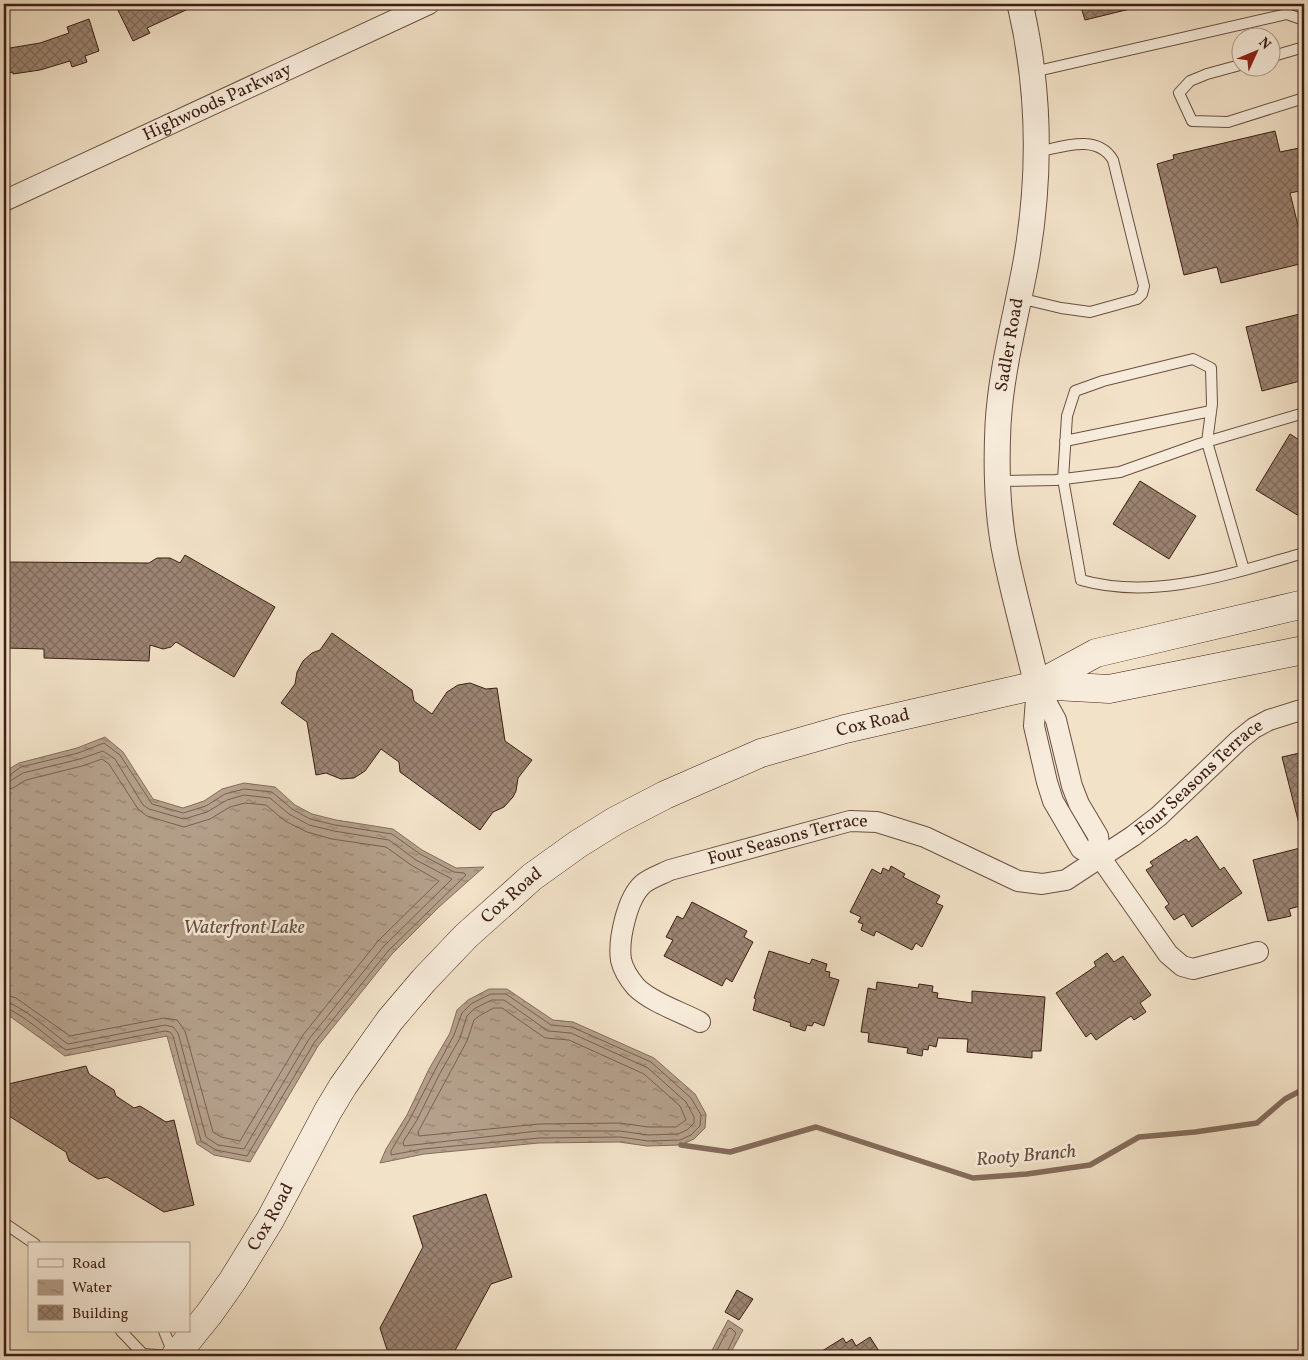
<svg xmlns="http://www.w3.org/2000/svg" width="1308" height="1360" font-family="Vollkorn,serif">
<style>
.water{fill:url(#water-ripples);stroke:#846c5b}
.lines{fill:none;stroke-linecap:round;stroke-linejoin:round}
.shore{stroke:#786050;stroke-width:1}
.stream{stroke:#846c5b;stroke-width:5.5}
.building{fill:url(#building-cross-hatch);stroke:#3d1f14}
.service-casing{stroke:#6a5041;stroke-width:12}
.minor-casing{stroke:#6a5041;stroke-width:22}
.tertiary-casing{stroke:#6a5041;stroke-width:27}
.secondary-casing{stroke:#3d1f14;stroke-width:29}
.service{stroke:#f7ecdb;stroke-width:10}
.minor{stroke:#f7ecdb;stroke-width:20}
.tertiary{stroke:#f7ecdb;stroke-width:25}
.secondary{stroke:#f7ecdb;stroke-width:28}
.labels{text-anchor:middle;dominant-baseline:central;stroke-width:5;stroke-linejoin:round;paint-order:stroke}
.street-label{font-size:18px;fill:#3d1f14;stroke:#f7ecdb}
.water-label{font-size:19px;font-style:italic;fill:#674c3e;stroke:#f7ecdb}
</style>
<defs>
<pattern id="water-ripples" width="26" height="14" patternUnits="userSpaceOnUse" patternTransform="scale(1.25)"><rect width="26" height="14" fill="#b4a08b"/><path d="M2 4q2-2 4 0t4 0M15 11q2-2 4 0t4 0" fill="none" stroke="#948270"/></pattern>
<pattern id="building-cross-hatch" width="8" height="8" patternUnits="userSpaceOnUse" patternTransform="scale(1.25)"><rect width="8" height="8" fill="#9b8472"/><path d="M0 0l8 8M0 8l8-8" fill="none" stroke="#806b5c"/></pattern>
</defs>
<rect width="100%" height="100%" fill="#f2e2c8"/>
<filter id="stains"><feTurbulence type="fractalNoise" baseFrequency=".004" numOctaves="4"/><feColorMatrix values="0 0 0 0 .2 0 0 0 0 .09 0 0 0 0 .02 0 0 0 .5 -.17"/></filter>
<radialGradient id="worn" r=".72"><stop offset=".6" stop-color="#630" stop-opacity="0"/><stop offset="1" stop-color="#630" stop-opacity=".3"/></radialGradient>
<path class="water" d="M 105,737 L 123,752 L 153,799 L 183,808 L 204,801 L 222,789 L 244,783 L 275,787 L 295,805 L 312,814 L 336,820 L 393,829 L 422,850 L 456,868 L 484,867 L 439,907 L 392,954 L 318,1046 L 250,1162 L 214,1155 L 197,1144 L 167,1036 L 65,1056 L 4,1012 L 4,772 L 19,763 L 77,748 Z
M 489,989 L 507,989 L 553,1020 L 573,1022 L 654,1058 L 695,1094 L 706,1114 L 705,1128 L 694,1139 L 681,1145 L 647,1146 L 619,1142 L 539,1143 L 424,1154 L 380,1163 L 386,1149 L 407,1115 L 429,1069 L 450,1033 L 457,1010 L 468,1000 Z
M 728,1320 L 743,1330 L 729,1356 L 709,1356 Z"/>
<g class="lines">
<path class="shore" d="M 4,776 L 8,776 L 21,767 L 78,753 L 104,743 L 120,755 L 152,804 L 183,813 L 206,806 L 225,794 L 244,789 L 272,792 L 292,809 L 310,819 L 335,825 L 392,834 L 420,854 L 454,872 L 464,873 L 466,875 L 389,950 L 314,1043 L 247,1156 L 216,1150 L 201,1141 L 173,1036 L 170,1032 L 165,1031 L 66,1050 C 52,1041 19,1010 4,1008
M 4,782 L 10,781 L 23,773 L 80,759 L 103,751 L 115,759 L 143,805 L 149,809 L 184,819 L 207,812 L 227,800 L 244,795 L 270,798 L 289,814 L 309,825 L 334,831 L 389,840 L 416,860 L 452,879 L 384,946 L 309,1039 L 244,1149 L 218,1145 L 206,1137 L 178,1033 L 173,1027 L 165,1025 L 68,1044 C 53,1034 20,1003 4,1002
M 4,790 L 13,788 L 26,780 L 82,766 L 102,759 L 109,764 L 138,809 L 147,816 L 184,827 L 210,819 L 230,807 L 245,803 L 266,805 L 285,821 L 307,832 L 332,839 L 386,847 L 411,865 L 439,881 L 378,941 L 303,1035 L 240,1141 L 221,1137 L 213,1132 L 185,1031 L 177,1020 L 164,1018 L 70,1036 L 16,998 L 4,994
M 491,994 L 506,994 L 551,1025 L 572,1027 L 651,1062 L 691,1098 L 701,1115 L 700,1126 L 691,1135 L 680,1140 L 648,1141 L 620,1137 L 539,1138 L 423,1149 L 391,1155 L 391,1151 L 411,1117 L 434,1072 L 454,1035 L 462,1013 L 471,1004 Z
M 492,1000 L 504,1000 L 548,1031 L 571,1033 L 648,1068 L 686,1102 L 694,1117 L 694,1123 L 687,1130 L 678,1134 L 648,1135 L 620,1131 L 538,1131 L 404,1146 L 403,1142 L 417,1120 L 439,1075 L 460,1038 L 467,1016 L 474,1009 Z
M 494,1008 L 502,1008 L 545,1038 L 569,1040 L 644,1074 L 680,1106 L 686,1120 L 676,1127 L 648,1127 L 620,1123 L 539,1124 L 419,1136 L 418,1132 L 467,1041 L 474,1020 L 479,1016 Z
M 714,1356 L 728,1329 L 731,1328 L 736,1333 L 725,1356"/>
<path class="stream" d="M 681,1145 L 730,1152 L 816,1127 L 973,1178 L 1027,1174 L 1090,1165 L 1139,1137 L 1195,1132 L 1257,1123 L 1285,1099 L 1304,1089"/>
</g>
<path class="building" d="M 115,4 L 199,4 L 147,28 L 150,33 L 133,41 Z
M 1080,4 L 1130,4 L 1130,9 L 1085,20 Z
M 89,19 L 99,51 L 85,56 L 87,62 L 72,67 L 70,61 L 40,70 L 13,74 L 13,72 L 4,74 L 4,49 L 40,43 L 69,33 L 67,27 Z
M 1275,131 L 1280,152 L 1304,147 L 1304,190 L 1290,193 L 1304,250 L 1304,263 L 1221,283 L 1217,267 L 1184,275 L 1157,164 L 1174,159 L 1173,155 Z
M 1304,313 L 1304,380 L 1262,391 L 1246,327 Z
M 1290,434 L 1304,443 L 1304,507 L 1299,516 L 1256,490 Z
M 1140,481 L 1196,516 L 1169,559 L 1113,524 Z
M 185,555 L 275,607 L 234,677 L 176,642 L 171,647 L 163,649 L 150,645 L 149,661 L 44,658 L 44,649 L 4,648 L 4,562 L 149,563 L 157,558 L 170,558 L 180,563 Z
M 332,633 L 412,690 L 414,701 L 432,714 L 447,692 L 458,685 L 470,683 L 486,689 L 497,688 L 505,741 L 532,760 L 518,778 L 516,791 L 513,797 L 504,807 L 493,812 L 480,830 L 400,772 L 399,762 L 381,749 L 365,771 L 354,778 L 341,779 L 326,773 L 316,775 L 307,722 L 281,703 L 295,684 L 297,672 L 303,661 L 312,653 L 320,650 Z
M 1304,752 L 1304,823 L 1299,824 L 1282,757 Z
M 1197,836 L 1220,870 L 1224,867 L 1242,893 L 1192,927 L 1184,914 L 1174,920 L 1165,907 L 1169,904 L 1146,870 L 1153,866 L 1150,862 L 1186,839 L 1188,842 Z
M 1304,847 L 1304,905 L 1289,909 L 1291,916 L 1268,921 L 1253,860 Z
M 891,866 L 905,874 L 903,877 L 940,896 L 936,903 L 943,906 L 922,947 L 916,943 L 912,950 L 876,931 L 874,936 L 861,930 L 863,924 L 858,922 L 861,917 L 850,912 L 872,869 L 881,874 L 883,868 L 889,871 Z
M 692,902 L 747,931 L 744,937 L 753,942 L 732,982 L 726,978 L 722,986 L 664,956 L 673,940 L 666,937 L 677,916 L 683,919 Z
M 769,951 L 810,964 L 812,959 L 827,964 L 825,971 L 830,972 L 829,977 L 839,980 L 824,1026 L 814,1022 L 812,1026 L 807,1025 L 805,1031 L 790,1026 L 791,1023 L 753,1010 L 756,999 L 754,998 Z
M 1107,953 L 1114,962 L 1123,956 L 1151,995 L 1140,1003 L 1146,1012 L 1134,1020 L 1131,1016 L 1096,1040 L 1091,1033 L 1086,1037 L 1056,993 L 1096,966 L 1094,962 Z
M 877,982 L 918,988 L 919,984 L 933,986 L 932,992 L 938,993 L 937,998 L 972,1003 L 972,991 L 1045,997 L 1041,1051 L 1032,1051 L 1032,1058 L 967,1052 L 968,1039 L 938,1038 L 936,1047 L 929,1045 L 928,1050 L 923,1049 L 922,1056 L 907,1053 L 908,1048 L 868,1042 L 869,1033 L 861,1032 L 868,988 L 876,990 Z
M 86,1066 L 89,1074 L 114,1090 L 116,1096 L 134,1108 L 140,1106 L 166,1122 L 174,1120 L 194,1205 L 164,1212 L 107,1177 L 98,1179 L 69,1161 L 66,1152 L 9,1116 L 4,1095 L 4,1085 Z
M 486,1194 L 512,1277 L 491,1284 L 452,1356 L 389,1356 L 380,1328 L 423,1247 L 413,1216 Z
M 737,1290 L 753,1299 L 739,1320 L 725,1312 Z
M 870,1337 L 882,1356 L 814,1356 L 843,1338 L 846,1343 L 852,1339 L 856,1346 Z"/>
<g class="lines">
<defs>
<path id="service" d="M 1021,9 L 1037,4
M 1270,57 L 1304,47
M 1240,65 L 1207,74 L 1190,81 L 1179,93 L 1192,121 L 1228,122 L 1304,98
M 1033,72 L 1287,14 L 1304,20
M 1019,298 L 1061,308 L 1090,312 L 1137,299 L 1142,294 L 1144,286 L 1113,160 C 1097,133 1062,147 1037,152
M 1065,441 L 1211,411
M 998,481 L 1056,480 L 1120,472 L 1199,444 L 1304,413
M 1244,570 L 1207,442 L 1212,404 L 1211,368 L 1193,359 L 1103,381 L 1075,391 L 1067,416 L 1063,479 L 1081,580 C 1155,601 1233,573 1304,553
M 4,1223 L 35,1244
M 121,1331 L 143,1354 L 170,1356
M 164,1331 L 173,1353"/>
<g id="minor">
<path id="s1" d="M 4,201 L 429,4"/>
<path d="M 1037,685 L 1056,720 L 1072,786 L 1079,804 L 1098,836 L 1100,857 L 1168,954 L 1182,966 L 1193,969 L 1258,952"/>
<path d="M 1037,685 L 1034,726 L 1047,782 L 1053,801 L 1081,849 L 1100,857"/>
<path id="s2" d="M 700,1022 C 681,1012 651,1002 636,987 C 630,980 623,969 621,960 C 618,940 627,898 643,884 C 650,878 662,874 670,870 L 850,821 L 877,822 L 925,837 L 1018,881 L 1042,884 L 1066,880 L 1133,836 L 1159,816 L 1239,740 L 1254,728 L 1269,720 L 1304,709"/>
</g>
<path id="tertiary" d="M 1020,4 C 1040,89 1041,176 1026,262 C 1016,317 1001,370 998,425 C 996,468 997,515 1006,557 C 1015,600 1027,642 1037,685"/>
<g id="secondary">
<path d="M 1037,685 L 1109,689 L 1304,650"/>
<path id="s3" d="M 175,1356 L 209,1314 L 233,1280 L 270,1220 L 328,1111 L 343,1086 L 390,1020 L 424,980 L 466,936 L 532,877 L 578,844 L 615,821 L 665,795 L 761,753 L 845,729 L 1037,685 L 1096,653 L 1304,604"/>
</g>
</defs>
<use href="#service" class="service-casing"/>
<use href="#minor" class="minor-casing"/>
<use href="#tertiary" class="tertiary-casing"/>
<use href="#secondary" class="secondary-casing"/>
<use href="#service" class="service"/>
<use href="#minor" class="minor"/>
<use href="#tertiary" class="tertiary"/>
<use href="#secondary" class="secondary"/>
</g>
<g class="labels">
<g class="street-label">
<text stroke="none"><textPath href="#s1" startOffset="235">Highwoods Parkway</textPath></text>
<text transform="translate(1010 345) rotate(-80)">Sadler Road</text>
<text stroke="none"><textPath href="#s3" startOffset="979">Cox Road</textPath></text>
<text stroke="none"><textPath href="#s2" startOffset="800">Four Seasons Terrace</textPath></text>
<text stroke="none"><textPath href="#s2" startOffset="338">Four Seasons Terrace</textPath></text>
<text stroke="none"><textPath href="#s3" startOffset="574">Cox Road</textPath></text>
<text stroke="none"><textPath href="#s3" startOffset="169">Cox Road</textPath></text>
</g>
<g class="water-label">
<text x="244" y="928">Waterfront Lake</text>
<text transform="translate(1026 1156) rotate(-5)">Rooty Branch</text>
</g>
</g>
<rect width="1308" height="1360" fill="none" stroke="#f2e2c8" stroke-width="20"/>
<rect x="5" y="5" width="1298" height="1350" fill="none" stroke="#3d1f14" stroke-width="2.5"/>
<rect x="10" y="10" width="1288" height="1340" fill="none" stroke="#3d1f14"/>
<rect x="28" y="1242" width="162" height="90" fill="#f7ecdb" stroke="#ad9a8b"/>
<rect x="38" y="1259" width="25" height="8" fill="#f7ecdb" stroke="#ad9a8b"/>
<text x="72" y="1268" font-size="15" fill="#3d1f14">Road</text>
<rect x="38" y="1280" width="25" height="15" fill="url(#water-ripples)" stroke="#ad9a8b"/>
<text x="72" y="1292" font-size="15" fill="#3d1f14">Water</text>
<rect x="38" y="1305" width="25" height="15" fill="url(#building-cross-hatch)" stroke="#ad9a8b"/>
<text x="72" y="1318" font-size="15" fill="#3d1f14">Building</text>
<g transform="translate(1256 52) rotate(46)"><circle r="24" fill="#f7ecdb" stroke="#ad9a8b"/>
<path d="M0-4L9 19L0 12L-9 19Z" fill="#8f2418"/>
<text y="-8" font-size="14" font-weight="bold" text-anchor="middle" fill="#3d1f14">N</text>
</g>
<rect width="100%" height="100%" filter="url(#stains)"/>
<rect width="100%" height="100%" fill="url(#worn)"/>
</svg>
